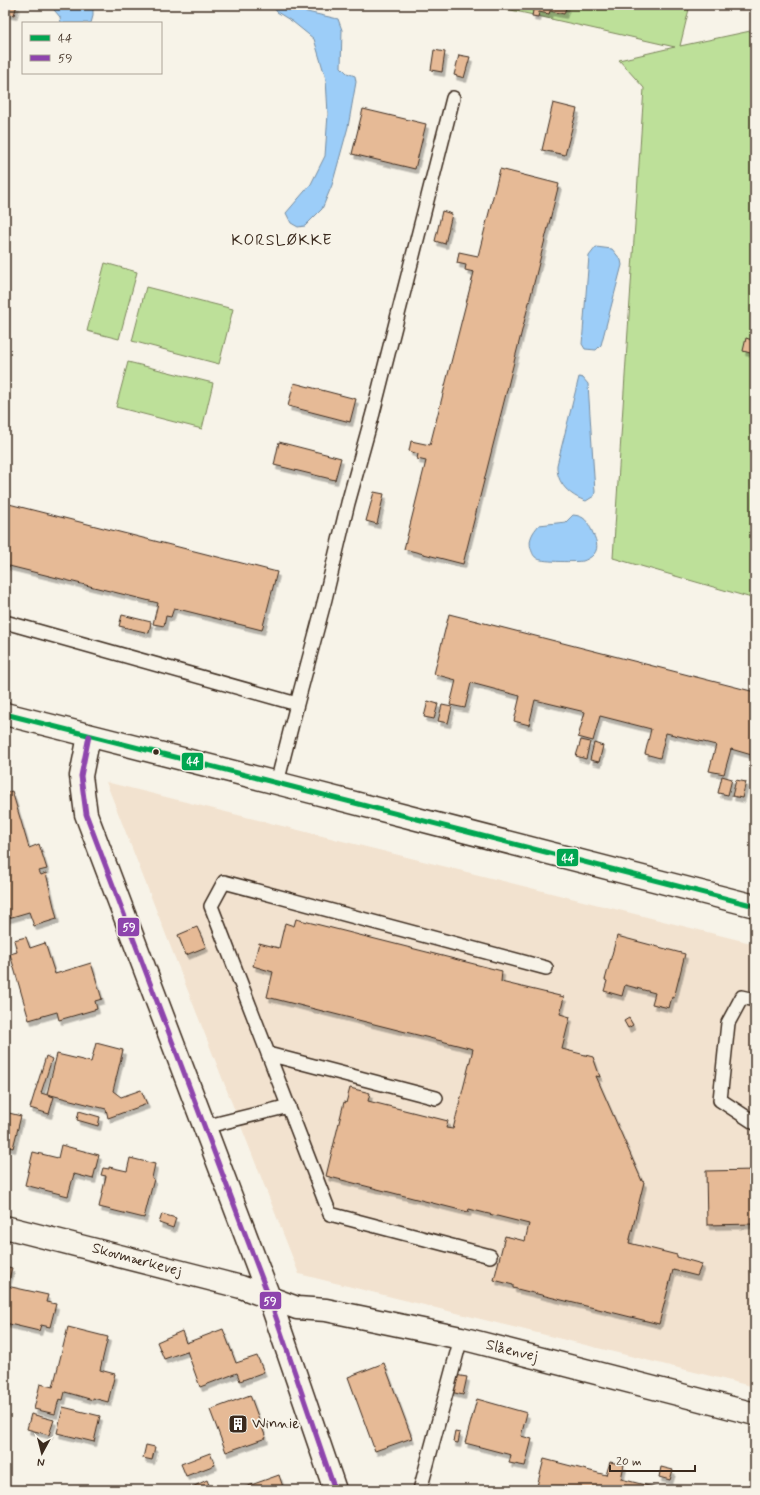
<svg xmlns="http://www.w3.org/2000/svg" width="760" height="1495" font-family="Mynerve,sans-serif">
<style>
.built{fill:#f2e2cf}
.green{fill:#bde099;stroke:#7c855c}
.water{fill:#9ccdf8;stroke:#758ca1}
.building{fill:#e6ba96;stroke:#3b2a1e;filter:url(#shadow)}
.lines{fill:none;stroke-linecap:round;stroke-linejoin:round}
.lane-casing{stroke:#3b2a1e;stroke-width:16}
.street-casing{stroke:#3b2a1e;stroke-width:25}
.secondary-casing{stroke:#3b2a1e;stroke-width:25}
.lane{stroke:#f7f3e8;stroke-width:13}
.street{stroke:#f7f3e8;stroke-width:22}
.secondary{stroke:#f7f3e8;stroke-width:22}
.bus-1-casing{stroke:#f7f3e8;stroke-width:8}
.bus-2-casing{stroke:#f7f3e8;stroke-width:8}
.bus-1{stroke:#00a651;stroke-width:5}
.bus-2{stroke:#8e44ad;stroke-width:5}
.bus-dot{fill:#3b2a1e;stroke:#f7f3e8;stroke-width:1.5}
.labels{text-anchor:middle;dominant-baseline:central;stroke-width:3.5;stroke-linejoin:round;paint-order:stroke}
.street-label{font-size:15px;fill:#3b2a1e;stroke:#f7f3e8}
.poi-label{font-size:15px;fill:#3b2a1e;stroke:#f7f3e8;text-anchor:start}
.neighbourhood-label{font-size:16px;letter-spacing:1px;fill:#3b2a1e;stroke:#f7f3e8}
.line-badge{stroke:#f7f3e8;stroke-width:1.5}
.badge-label{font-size:11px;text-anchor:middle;font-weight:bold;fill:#fff}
</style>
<defs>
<filter id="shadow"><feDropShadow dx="2.5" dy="4.5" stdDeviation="0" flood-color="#0004"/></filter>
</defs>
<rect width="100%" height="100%" fill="#f7f3e8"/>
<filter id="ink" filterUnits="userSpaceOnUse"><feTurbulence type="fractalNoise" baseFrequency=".025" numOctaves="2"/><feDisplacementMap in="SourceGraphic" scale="8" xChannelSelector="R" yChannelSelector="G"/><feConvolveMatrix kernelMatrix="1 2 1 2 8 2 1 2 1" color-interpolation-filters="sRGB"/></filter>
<g filter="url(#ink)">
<path class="built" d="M 106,782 L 755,944 L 755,1387 L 299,1274 Z"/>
<path class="green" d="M 489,5 L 690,5 L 680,46 L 755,30 L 755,543 L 752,563 L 755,570 L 755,599 L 613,558 L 644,88 L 619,60 L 675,47 Z
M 105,263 L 137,272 L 119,339 L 87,331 Z
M 146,287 L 233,309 L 219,364 L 132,341 Z
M 128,362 L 213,383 L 202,429 L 116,407 Z"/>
<path class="water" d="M 50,5 L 93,5 L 93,16 L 91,23 L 61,23 L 60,17 Z
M 276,5 L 338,19 L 342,30 L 341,67 L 347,73 L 355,76 L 356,82 L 348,127 L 332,185 L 322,209 L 305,226 L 298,227 L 291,223 L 286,213 L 311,184 L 325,156 L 328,114 L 326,79 L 314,39 L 293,22 L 277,12 L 274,8 Z
M 596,247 L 612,249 L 621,260 L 622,265 L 601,345 L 596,350 L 585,349 L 582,344 L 589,256 Z
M 579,377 L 583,378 L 588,384 L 595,492 L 594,496 L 586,501 C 570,496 556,483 557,465 Z
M 573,515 C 585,516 587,521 592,531 C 595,538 600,547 594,554 C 592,557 586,560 583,561 C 577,562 543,562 538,559 C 533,556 533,554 531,549 C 528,539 533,532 539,525 L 566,522 Z"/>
<path class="building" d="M 5,5 L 17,5 L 14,15 L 5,13 Z
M 534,5 L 567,5 L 564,14 L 550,11 L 549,14 L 539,12 L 538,17 L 532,16 Z
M 434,50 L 445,52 L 442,72 L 431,70 Z
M 459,55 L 470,57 L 464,78 L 454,75 Z
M 553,103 L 577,109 L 565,155 L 542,150 Z
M 363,109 L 426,124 L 415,169 L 352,154 Z
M 500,169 L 559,184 L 463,564 L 404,549 L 426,461 L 417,459 L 418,454 L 409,451 L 411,441 L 430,445 L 474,272 L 465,270 L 466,265 L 457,263 L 459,252 L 478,256 Z
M 442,211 L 452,214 L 445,244 L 435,241 Z
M 746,338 L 755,341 L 754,354 L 743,351 Z
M 294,383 L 356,399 L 350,422 L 288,406 Z
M 279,442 L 341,458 L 335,480 L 274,465 Z
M 374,492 L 384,494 L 377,524 L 366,521 Z
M 5,503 L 277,572 L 262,630 L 174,608 L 171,617 L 166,616 L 164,626 L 153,624 L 158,603 L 5,565 Z
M 449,614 L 755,692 L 755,756 L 731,749 L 724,774 L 709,771 L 716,745 L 666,733 L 660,758 L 645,754 L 651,729 L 600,716 L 593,741 L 578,737 L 585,712 L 535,700 L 529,725 L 514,721 L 520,696 L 471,683 L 465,708 L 450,705 L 456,680 L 434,674 Z
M 122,615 L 151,622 L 149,633 L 119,626 Z
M 428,701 L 438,704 L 434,719 L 424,717 Z
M 442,705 L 452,707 L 448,723 L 438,721 Z
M 581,740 L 590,742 L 586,759 L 576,756 Z
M 594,743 L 603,746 L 599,762 L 590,760 Z
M 722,776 L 732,779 L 728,795 L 718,793 Z
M 736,780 L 746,782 L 742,798 L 732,796 Z
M 12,791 L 29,848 L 39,844 L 47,869 L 39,871 L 41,875 L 46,873 L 57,919 L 34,926 L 29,912 L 5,919 L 5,885 L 7,885 L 5,877 L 5,793 Z
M 296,919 L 502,971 L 501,982 L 564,997 L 560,1014 L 570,1017 L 562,1049 L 593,1057 L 600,1077 L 596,1076 L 642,1181 L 644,1182 L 629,1243 L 677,1255 L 677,1257 L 702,1264 L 697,1276 L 673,1270 L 659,1324 L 513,1288 L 513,1285 L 494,1280 L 505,1236 L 525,1241 L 529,1224 L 469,1209 L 468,1212 L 326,1176 L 344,1102 L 346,1103 L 350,1088 L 370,1093 L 368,1101 L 448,1121 L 446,1128 L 453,1129 L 473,1049 L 267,997 L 273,972 L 253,966 L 259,943 L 279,948 L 285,923 L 294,926 Z
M 197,927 L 206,947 L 186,955 L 178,935 Z
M 617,936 L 685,954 L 674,998 L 672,997 L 669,1008 L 652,1004 L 655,993 L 625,985 L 622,996 L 604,991 L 607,981 L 605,980 Z
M 26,937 L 30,948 L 45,943 L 55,974 L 91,963 L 102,999 L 95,1001 L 97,1009 L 59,1020 L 57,1012 L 29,1020 L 10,954 L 17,952 L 14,940 Z
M 629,1018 L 633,1025 L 628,1028 L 624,1021 Z
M 96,1043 L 123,1050 L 113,1091 L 121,1097 L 141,1090 L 147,1104 L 108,1118 L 106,1109 L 47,1094 L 57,1054 L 91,1062 Z
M 46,1056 L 52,1059 L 41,1093 L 54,1097 L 49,1114 L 30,1108 Z
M 79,1111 L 100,1117 L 98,1126 L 77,1120 Z
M 5,1112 L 21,1116 L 13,1148 L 5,1146 Z
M 61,1145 L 99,1155 L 93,1179 L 74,1174 L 68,1196 L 25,1185 L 33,1152 L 58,1158 Z
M 130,1158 L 155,1164 L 152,1178 L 154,1179 L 144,1218 L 99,1207 L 106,1176 L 101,1175 L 103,1168 L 109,1169 L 109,1167 L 127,1171 Z
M 755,1170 L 755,1224 L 707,1225 L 706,1171 Z
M 162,1214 L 176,1218 L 173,1228 L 159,1223 Z
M 5,1266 L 12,1268 L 7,1286 L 48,1295 L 46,1302 L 56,1304 L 50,1327 L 41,1325 L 39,1331 L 5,1323 Z
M 68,1327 L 108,1337 L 100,1370 L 115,1374 L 108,1402 L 93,1398 L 93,1400 L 65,1392 L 63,1400 L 59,1399 L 55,1414 L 34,1409 L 40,1384 L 53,1387 Z
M 223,1329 L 236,1363 L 257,1356 L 264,1372 L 240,1381 L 237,1373 L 200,1387 L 187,1351 L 164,1359 L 157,1342 L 182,1331 L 186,1343 Z
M 384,1363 L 412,1438 L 375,1451 L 348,1377 Z
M 455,1375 L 467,1377 L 463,1395 L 451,1392 Z
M 250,1395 L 266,1438 L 226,1452 L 210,1410 Z
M 477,1399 L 527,1413 L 521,1436 L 532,1439 L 525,1466 L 509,1463 L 511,1455 L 465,1443 Z
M 63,1407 L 100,1416 L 94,1442 L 57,1433 Z
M 31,1414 L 54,1420 L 49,1435 L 27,1429 Z
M 455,1432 L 460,1433 L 458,1443 L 453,1442 Z
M 146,1445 L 155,1447 L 152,1460 L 143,1458 Z
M 210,1453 L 215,1465 L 186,1476 L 181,1464 Z
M 544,1459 L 606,1475 L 610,1462 L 624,1465 L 621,1479 L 665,1490 L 536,1490 Z
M 661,1467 L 673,1470 L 670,1480 L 659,1477 Z
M 279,1475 L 284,1490 L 237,1490 Z
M 207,1480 L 211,1490 L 186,1490 Z"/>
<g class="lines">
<defs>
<path id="lane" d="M 5,622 L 297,704 L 325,599 L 348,503 L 373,413 L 453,98
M 277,783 L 297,704
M 755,1000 L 742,997 L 728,1023 L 720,1100 L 755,1123
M 268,1054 L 436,1098
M 204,1127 L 289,1106
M 490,1256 L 330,1214 L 211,906 L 224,882 L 546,968
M 420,1490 L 461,1338"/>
<path id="street" d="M 89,736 L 81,776 L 86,814 L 269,1297 L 335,1490
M 5,1227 L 241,1287 L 297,1308 L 326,1310 L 461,1338 L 755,1414"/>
<path id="secondary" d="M 5,714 L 277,783 L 755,906"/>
</defs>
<use href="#lane" class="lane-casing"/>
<use href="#street" class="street-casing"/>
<use href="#secondary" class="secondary-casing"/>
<use href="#lane" class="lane"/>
<use href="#street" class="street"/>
<use href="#secondary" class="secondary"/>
<defs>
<path id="bus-1" d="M 5,714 L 277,783 L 755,906"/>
<path id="bus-2" d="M 89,736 L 81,776 L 86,814 L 269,1297 L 335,1490"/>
</defs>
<use href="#bus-1" class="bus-1-casing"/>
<use href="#bus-2" class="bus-2-casing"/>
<use href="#bus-1" class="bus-1"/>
<use href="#bus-2" class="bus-2"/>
</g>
</g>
<defs>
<symbol id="building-square" viewBox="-11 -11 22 22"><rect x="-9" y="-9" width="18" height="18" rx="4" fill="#3b2a1e" stroke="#f7f3e8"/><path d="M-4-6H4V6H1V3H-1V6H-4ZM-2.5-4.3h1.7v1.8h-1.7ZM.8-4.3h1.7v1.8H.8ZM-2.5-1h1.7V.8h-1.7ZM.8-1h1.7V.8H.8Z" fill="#fff"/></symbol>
</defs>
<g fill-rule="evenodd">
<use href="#building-square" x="227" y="1413" width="22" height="22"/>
</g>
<circle class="bus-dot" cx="156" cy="752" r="3.5"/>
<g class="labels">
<g class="street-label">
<text transform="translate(137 1260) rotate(15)">Skovmærkevej</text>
<text transform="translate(512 1351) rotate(14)">Slåenvej</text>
</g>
<g class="poi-label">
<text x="252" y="1424">Winnie</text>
</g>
<g class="neighbourhood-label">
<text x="282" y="240">KORSLØKKE</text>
</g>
</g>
<g class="line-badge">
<rect x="181" y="752" width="23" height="19" rx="4" fill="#00a651"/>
<rect x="556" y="848" width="23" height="19" rx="4" fill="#00a651"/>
<rect x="117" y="917" width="23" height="20" rx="4" fill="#8e44ad"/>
<rect x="259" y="1291" width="23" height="19" rx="4" fill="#8e44ad"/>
</g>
<g class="badge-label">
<text x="193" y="765">44</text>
<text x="568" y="862">44</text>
<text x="129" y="931">59</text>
<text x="270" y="1305">59</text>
</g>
<rect width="760" height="1495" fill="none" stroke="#f7f3e8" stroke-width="20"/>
<rect x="10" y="10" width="740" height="1475" fill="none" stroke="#3b2a1e" stroke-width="1.5" filter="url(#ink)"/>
<rect x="22" y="22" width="140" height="52" fill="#f7f3e8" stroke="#aca397"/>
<rect x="30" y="35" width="20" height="6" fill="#00a651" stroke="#aca397"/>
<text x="58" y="42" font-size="12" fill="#3b2a1e">44</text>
<rect x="30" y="55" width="20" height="6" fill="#8e44ad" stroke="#aca397"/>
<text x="58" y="62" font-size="12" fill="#3b2a1e">59</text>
<g transform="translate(42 1453) rotate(187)" stroke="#f7f3e8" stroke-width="3" paint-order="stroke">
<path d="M0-3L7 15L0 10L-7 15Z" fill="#3b2a1e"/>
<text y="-6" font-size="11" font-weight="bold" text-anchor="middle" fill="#3b2a1e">N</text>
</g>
<path d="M610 1465v6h85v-6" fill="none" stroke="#3b2a1e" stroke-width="2"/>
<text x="616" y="1465" font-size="12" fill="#3b2a1e" stroke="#f7f3e8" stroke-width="3" paint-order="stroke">20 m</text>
</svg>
